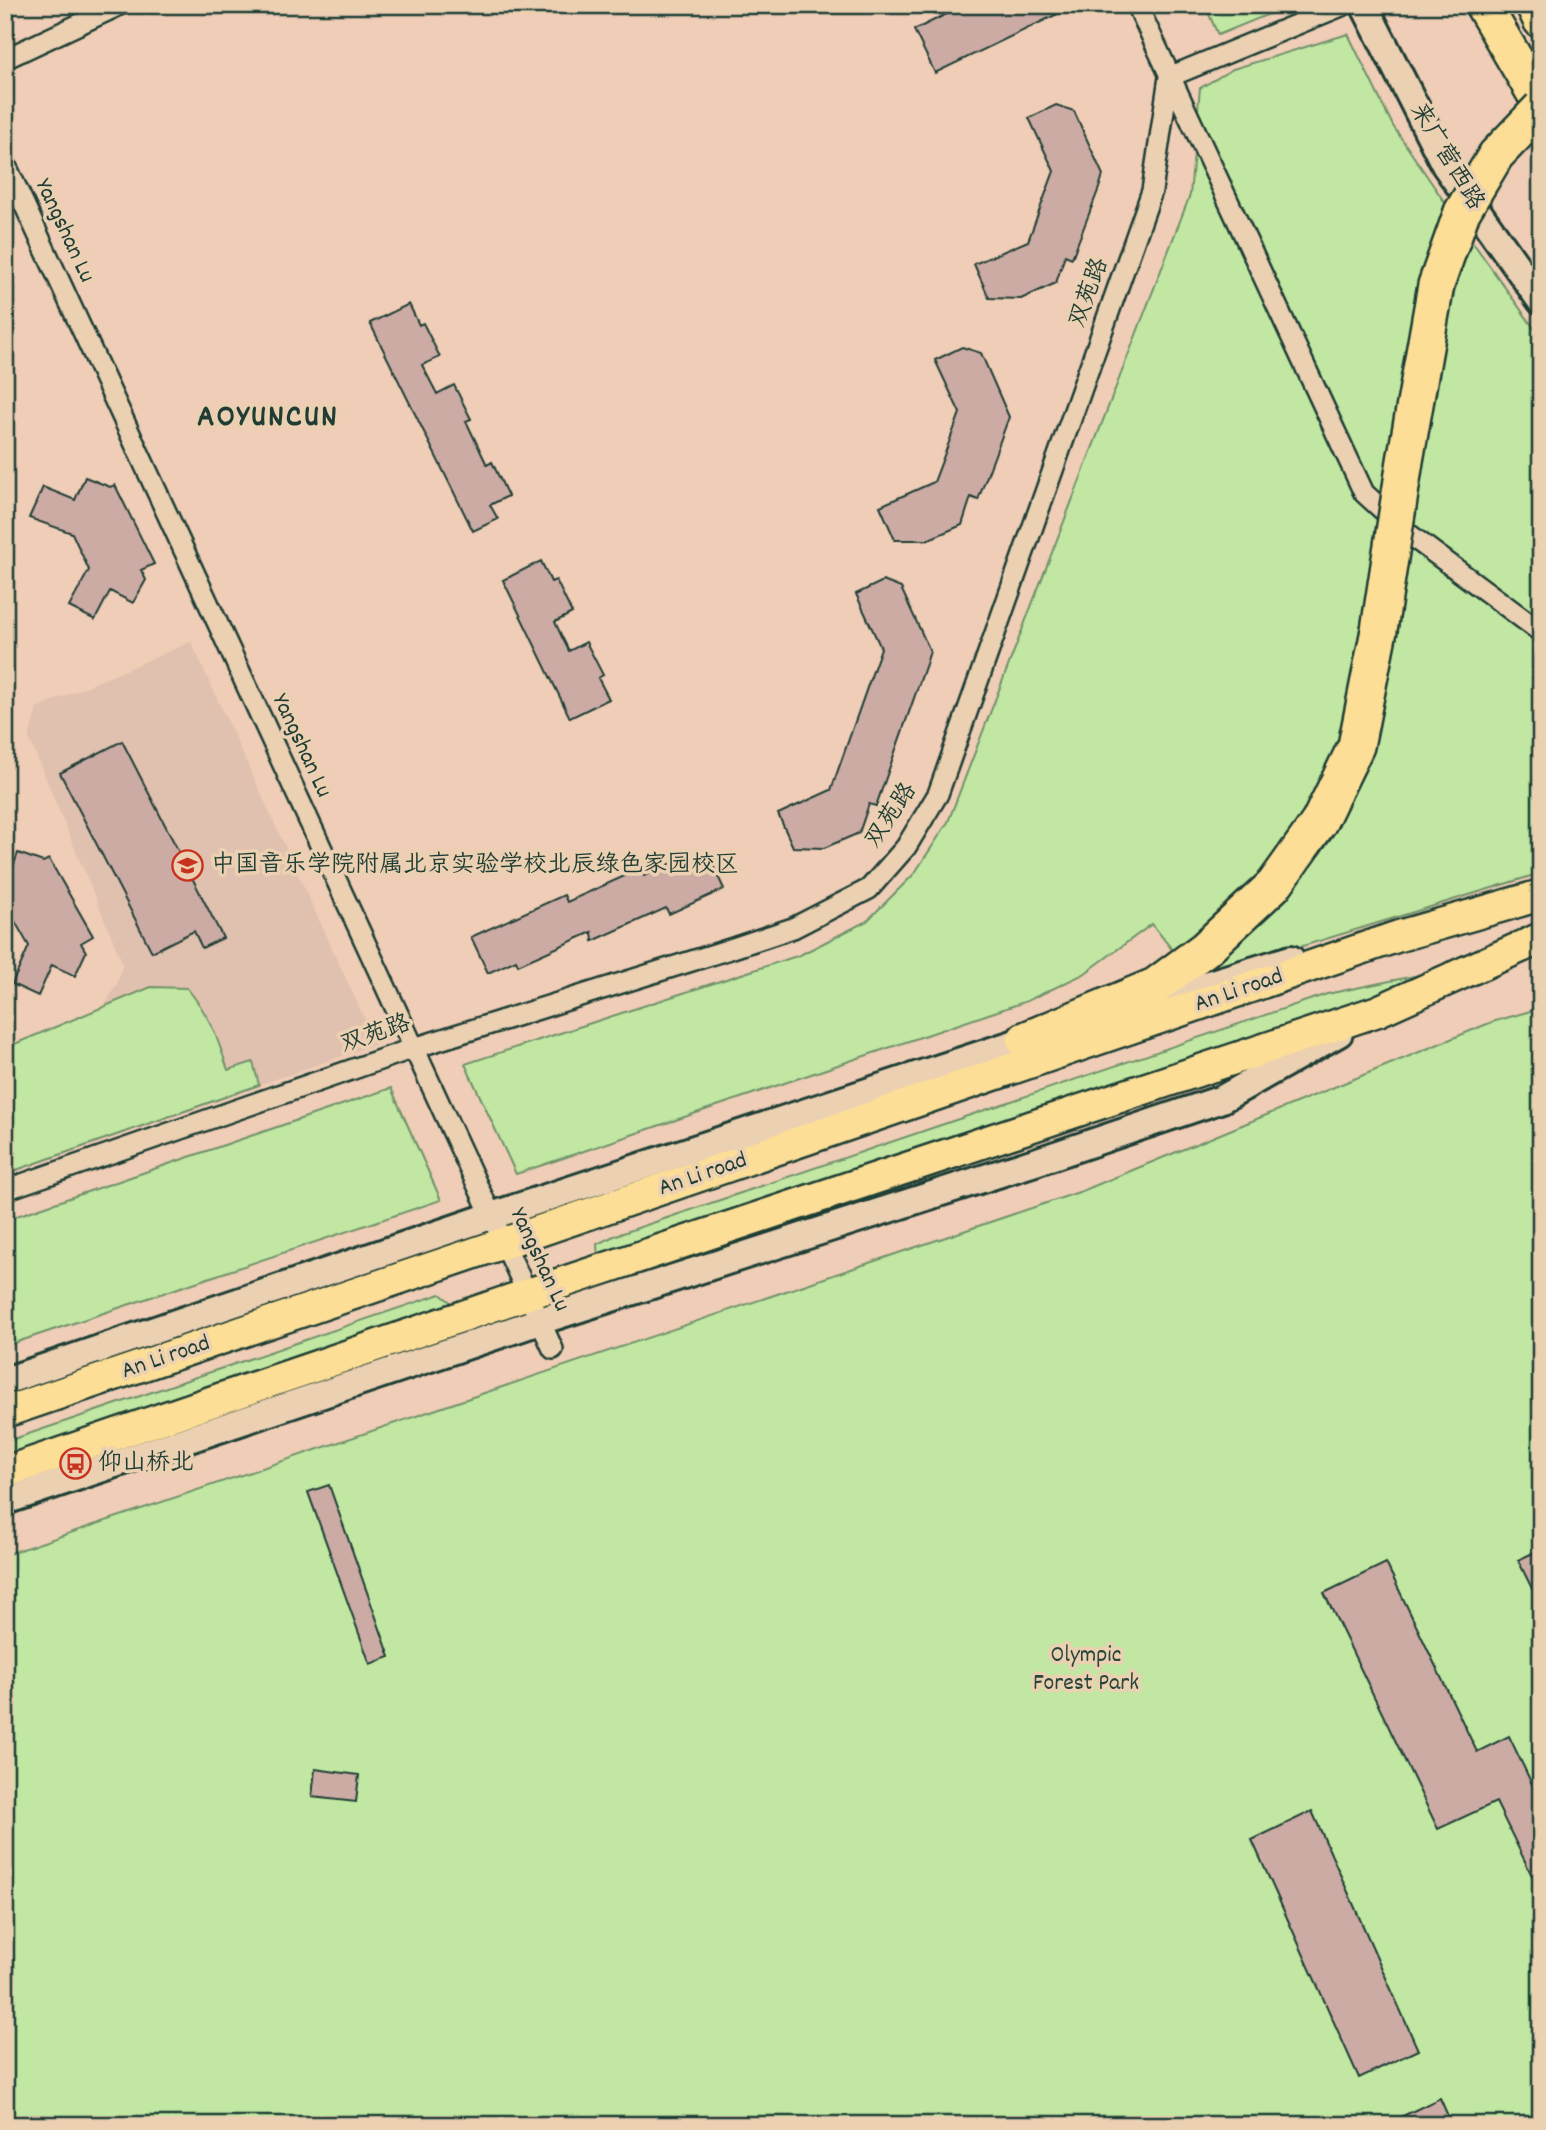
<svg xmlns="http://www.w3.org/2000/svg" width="1546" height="2130" font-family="Dekko,'LXGW WenKai TC',sans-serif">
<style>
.built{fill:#e0c0ae}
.green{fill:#c1e7a2;stroke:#70926b;stroke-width:2}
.building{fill:#ccaba5;stroke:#1f3d34;stroke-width:2}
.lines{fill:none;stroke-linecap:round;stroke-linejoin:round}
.street-casing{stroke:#1f3d34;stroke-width:24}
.secondary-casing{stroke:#1f3d34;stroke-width:32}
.primary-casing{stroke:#1f3d34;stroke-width:35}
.highway-casing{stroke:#1f3d34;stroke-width:40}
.street{stroke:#ebd0b2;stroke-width:19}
.secondary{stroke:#ebd0b2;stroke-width:26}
.primary{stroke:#fcde96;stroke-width:30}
.highway{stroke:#fcde96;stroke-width:35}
.highway-bridge-casing{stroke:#1f3d34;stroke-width:40;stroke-linecap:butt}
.highway-bridge{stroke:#fcde96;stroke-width:35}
.labels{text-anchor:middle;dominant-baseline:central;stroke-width:7;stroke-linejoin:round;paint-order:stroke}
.street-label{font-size:24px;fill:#1f3d34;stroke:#ebd0b2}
.poi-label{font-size:24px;fill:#1f3d34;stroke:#ebd0b2;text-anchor:start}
.park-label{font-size:24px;fill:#27463a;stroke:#ebd0b2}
.district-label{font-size:32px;font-weight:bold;letter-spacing:2px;fill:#1f3d34;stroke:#ebd0b2}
</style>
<rect width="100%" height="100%" fill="#efcdb6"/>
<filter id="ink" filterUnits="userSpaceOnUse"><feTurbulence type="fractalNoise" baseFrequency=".0143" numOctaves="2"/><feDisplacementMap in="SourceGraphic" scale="14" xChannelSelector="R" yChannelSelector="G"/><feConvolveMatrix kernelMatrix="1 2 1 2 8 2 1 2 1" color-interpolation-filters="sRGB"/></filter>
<g filter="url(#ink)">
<path class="built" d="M 191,642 L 376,1044 L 5,1174 L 5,1048 L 104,1007 L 117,984 L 123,964 L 29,738 L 37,708 Z"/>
<path class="green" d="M 1205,5 L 1291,5 L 1218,35 Z
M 1348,34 L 1393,126 L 1454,216 L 1541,338 L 1541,873 L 1195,979 L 1152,924 L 1084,974 L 1027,1001 L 516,1174 L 465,1064 L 800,955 L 867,921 L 914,874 L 948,822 L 1190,195 L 1200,88 L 1233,69 Z
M 1463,966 L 1376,1007 L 598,1257 L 597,1244 L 614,1236 L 1327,994 Z
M 151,987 L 187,988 C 211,1018 216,1034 228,1070 L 253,1062 L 259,1085 L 5,1174 L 5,1048 Z
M 1541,1008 L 1541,2125 L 5,2125 L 5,1555 L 1082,1191 L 1492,1022 Z
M 391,1088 L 441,1200 L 5,1346 L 5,1220 Z
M 440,1294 L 457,1307 L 5,1475 L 5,1442 Z"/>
<path class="building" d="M 965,5 L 1076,5 L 935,73 L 914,30 Z
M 1056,105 L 1074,111 L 1103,175 L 1099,188 L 1072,258 L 1065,255 L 1056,283 L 1021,299 L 989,298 L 974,264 L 1028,241 L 1054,171 L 1029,118 Z
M 409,304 L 419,325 L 423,323 L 440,357 L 422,365 L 437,394 L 454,385 L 471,419 L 466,421 L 487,465 L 492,462 L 508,496 L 490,505 L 498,519 L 473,531 L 370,323 Z
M 962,347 L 981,353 L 1009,417 L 978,500 L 971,497 L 962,525 L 927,540 L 895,540 L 880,506 L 934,482 L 960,413 L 935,360 Z
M 85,477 L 110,487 L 115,485 L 154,564 L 141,570 L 146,580 L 133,603 L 110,591 L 95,620 L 69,607 L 89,570 L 72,533 L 29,518 L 43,487 L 75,500 Z
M 541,561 L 551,582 L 556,580 L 572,613 L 555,622 L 562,637 L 569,651 L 586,642 L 603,675 L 598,678 L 609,699 L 570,718 L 503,580 Z
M 883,581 L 901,588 L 930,651 L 926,664 L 876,806 L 869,804 L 859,833 L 824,848 L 793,847 L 778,814 L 831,790 L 881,648 L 856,594 Z
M 122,741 L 223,938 L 202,948 L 194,931 L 152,952 L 60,773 Z
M 18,853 L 43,862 L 49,859 L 93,936 L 81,943 L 86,952 L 75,976 L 52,965 L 38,996 L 12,984 L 29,946 L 9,911 L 5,910 L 5,876 L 9,878 Z
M 692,854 L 698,867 L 711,861 L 724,889 L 669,914 L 666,908 L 593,941 L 592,932 L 518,965 L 516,960 L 488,973 L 471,937 L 564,895 L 567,902 L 640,869 L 644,876 Z
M 329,1485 L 390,1657 L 370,1664 L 308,1492 Z
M 1541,1549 L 1541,1607 L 1518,1560 Z
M 1386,1563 L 1477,1752 L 1509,1736 L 1541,1803 L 1541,1894 L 1496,1802 L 1438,1829 L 1324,1593 Z
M 315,1769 L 359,1775 L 356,1802 L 312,1797 Z
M 1312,1811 L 1418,2050 L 1359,2078 L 1252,1840 Z
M 1440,2098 L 1452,2125 L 1384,2125 Z"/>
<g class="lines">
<defs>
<path id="street" d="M 1137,5 L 1364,493 L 1410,535 L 1541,632
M 5,59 L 120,5
M 5,163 L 553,1349
M 5,1190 L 414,1048 L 730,949 L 793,928 L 869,889 L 906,847 L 938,794 L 1152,191 L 1169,77 L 1344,5"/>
<path id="secondary" d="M 1364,5 L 1445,165 L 1541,301
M 1140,1005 L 1291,959
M 5,1381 L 491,1216 L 1043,1034
M 5,1501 L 540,1321 L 1035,1162 L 1222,1099 L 1339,1033"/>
<path id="primary" d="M 5,1412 L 504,1243 L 1399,936 L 1541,895
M 5,1472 L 528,1294 L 1378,1011 L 1541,938"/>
<path id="highway" d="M 1483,5 L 1541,104
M 1534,5 L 1541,20
M 1025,1040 L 1155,986 L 1205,949 L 1274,885 L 1319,822 L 1356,746 L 1379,630"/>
</defs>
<use href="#street" class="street-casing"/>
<use href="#secondary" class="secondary-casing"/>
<use href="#primary" class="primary-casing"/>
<use href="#highway" class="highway-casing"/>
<use href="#street" class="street"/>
<use href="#secondary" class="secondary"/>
<use href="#primary" class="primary"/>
<use href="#highway" class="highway"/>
<defs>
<path id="highway-bridge" d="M 1379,630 L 1405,461 L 1436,285 L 1462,212 L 1496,155 L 1541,108"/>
</defs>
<use href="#highway-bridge" class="highway-bridge-casing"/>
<use href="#highway-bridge" class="highway-bridge"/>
</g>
</g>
<defs>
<symbol id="school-ring" viewBox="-11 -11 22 22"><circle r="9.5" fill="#ebd0b2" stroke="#c8321e" stroke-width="1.5"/><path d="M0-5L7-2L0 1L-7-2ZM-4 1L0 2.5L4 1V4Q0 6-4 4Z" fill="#c8321e"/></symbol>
<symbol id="bus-ring" viewBox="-11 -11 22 22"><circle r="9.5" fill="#ebd0b2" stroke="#c8321e" stroke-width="1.5"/><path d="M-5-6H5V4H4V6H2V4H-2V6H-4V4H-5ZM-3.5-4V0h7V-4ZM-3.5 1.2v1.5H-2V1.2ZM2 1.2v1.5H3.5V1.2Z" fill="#c8321e"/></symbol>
</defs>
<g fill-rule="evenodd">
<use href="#school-ring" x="170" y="848" width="35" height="35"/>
<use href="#bus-ring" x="58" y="1446" width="35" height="35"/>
</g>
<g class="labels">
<g class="street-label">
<text transform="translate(1446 157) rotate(59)">来广营西路</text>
<text transform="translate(64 231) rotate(65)">Yangshan Lu</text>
<text transform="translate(1090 293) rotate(-70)">双苑路</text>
<text transform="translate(301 746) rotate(65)">Yangshan Lu</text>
<text transform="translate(892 816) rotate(-56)">双苑路</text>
<text transform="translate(1239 991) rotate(-19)">An Li road</text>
<text transform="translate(376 1035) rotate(-19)">双苑路</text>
<text transform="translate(703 1175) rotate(-19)">An Li road</text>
<text transform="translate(539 1260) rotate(65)">Yangshan Lu</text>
<text transform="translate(166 1358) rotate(-19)">An Li road</text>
</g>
<g class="poi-label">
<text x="211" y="866">中国音乐学院附属北京实验学校北辰绿色家园校区</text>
<text x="98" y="1464">仰山桥北</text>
</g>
<g class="park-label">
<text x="1086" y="1656">Olympic<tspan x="1086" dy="28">Forest Park</tspan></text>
</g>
<g class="district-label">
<text x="268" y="419">AOYUNCUN</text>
</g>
</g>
<rect width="1546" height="2130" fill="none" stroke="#ebd0b2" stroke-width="28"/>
<rect x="14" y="14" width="1518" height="2102" fill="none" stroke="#1f3d34" stroke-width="2.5" filter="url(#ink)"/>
</svg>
